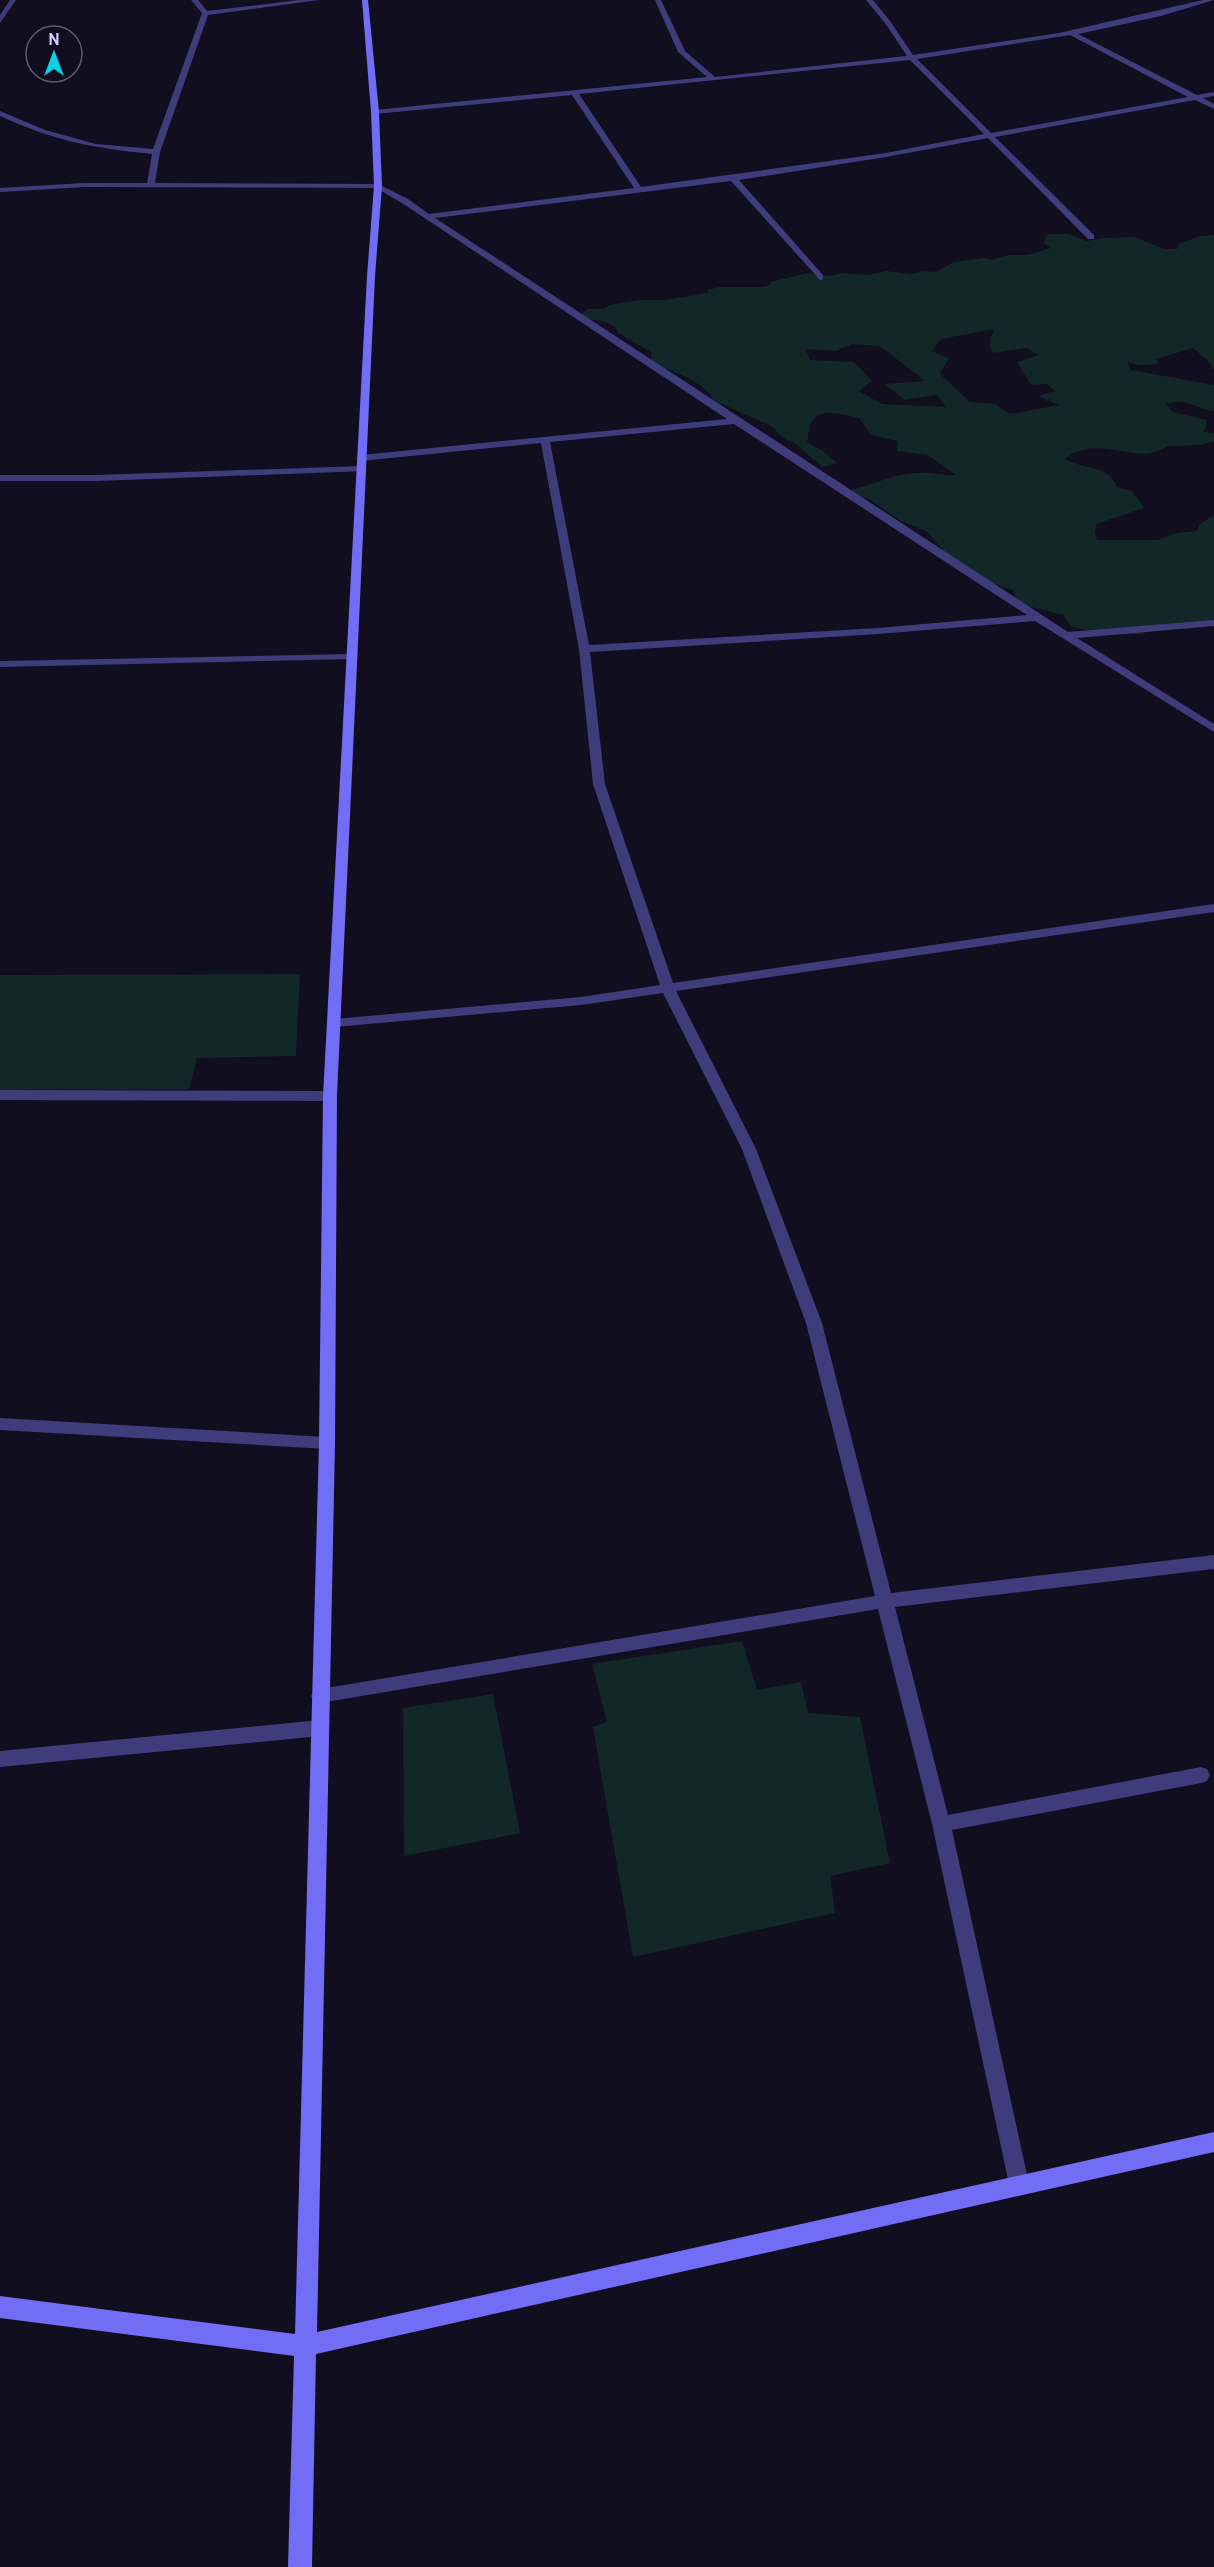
<svg xmlns="http://www.w3.org/2000/svg" width="1214" height="2567" font-family="Overpass,sans-serif">
<style>
.green{fill:#122828;fill-rule:evenodd}
.lines{fill:none;stroke-linecap:round;stroke-linejoin:round}
.street{fill:#3f3c7b;fill-rule:evenodd}
.secondary{fill:#726df5;fill-rule:evenodd}
</style>
<rect width="100%" height="100%" fill="#110e1f"/>
<path class="green" d="M 1050,234 L 1069,234 L 1087,241 L 1103,238 L 1135,237 L 1164,249 L 1177,249 L 1179,244 L 1200,236 L 1214,235 L 1214,370 L 1210,363 L 1193,348 L 1156,359 L 1158,364 L 1138,365 L 1127,362 L 1131,370 L 1214,385 L 1214,411 C 1192,409 1189,397 1166,404 L 1173,412 L 1207,420 L 1206,428 L 1202,431 L 1214,434 L 1214,441 L 1201,445 L 1169,446 L 1153,453 L 1145,454 C 1118,453 1089,439 1065,459 C 1085,471 1107,463 1117,487 L 1132,491 L 1144,508 L 1096,524 L 1095,532 L 1097,540 L 1157,540 L 1177,533 L 1196,531 L 1200,524 L 1214,515 L 1214,625 L 1158,629 L 1141,634 L 1107,635 L 1071,626 L 1063,615 L 1016,603 L 1013,590 L 994,584 L 947,554 L 926,531 L 899,520 L 869,499 L 852,495 L 852,489 C 875,485 894,473 917,473 C 930,472 943,476 956,475 L 928,455 L 897,451 L 898,441 L 871,435 L 859,418 C 845,415 819,406 811,423 C 808,429 809,436 807,442 L 823,451 L 837,463 L 822,467 L 796,444 L 785,439 L 771,426 L 713,400 C 708,383 669,369 652,364 L 651,352 L 618,333 L 615,327 L 603,321 L 587,319 L 581,315 L 587,309 L 603,309 L 609,305 L 639,300 L 666,300 L 708,293 L 708,290 L 719,287 L 764,287 L 770,285 L 771,282 L 807,273 L 830,276 L 843,273 L 868,275 L 886,271 L 912,274 L 924,271 L 936,272 L 954,262 L 984,258 L 993,260 L 1008,255 L 1028,255 L 1051,248 L 1044,243 L 1046,236 ZM 994,329 L 989,344 L 993,353 L 1027,348 L 1039,355 L 1017,362 L 1031,385 L 1047,384 L 1055,391 L 1038,396 L 1059,405 L 1010,414 L 995,404 L 970,402 L 940,374 L 949,358 L 932,351 L 941,339 ZM 852,344 L 880,346 L 925,381 L 884,384 L 905,400 L 937,395 L 946,407 L 882,404 L 859,391 L 872,381 L 854,362 L 810,360 L 805,349 L 836,351 Z
M 300,974 L 296,1056 L 197,1058 L 189,1089 L 0,1090 L 0,975 Z
M 742,1641 L 757,1690 L 801,1682 L 808,1713 L 860,1717 L 890,1863 L 830,1876 L 835,1913 L 633,1957 L 593,1727 L 607,1722 L 592,1664 Z
M 493,1694 L 520,1833 L 404,1856 L 403,1708 Z"/>
<g class="lines">
<path class="street" d="M 10,0 L 16,0 L 0,23 L 0,15 Z
M 191,0 L 198,0 L 207,11 L 299,0 L 319,0 L 208,15 L 160,152 L 155,183 L 378,184 L 408,199 L 429,214 L 634,188 L 572,95 L 375,114 L 371,112 L 375,110 L 707,77 L 678,52 L 655,0 L 661,0 L 685,51 L 715,77 L 907,56 L 885,23 L 866,0 L 873,0 L 890,21 L 913,55 L 1059,33 L 1203,0 L 1214,0 L 1161,16 L 1078,34 L 1197,95 L 1214,92 L 1214,96 L 1203,98 L 1214,104 L 1214,109 L 1195,100 L 995,137 L 1094,235 L 1094,239 L 1088,239 L 988,138 L 886,157 L 739,180 L 823,275 L 823,279 L 820,280 L 731,181 L 435,218 L 1068,632 L 1214,620 L 1214,626 L 1077,638 L 1214,724 L 1214,732 L 1035,621 L 878,634 L 590,652 L 605,784 L 673,983 L 1214,904 L 1214,912 L 676,991 L 756,1149 L 822,1323 L 891,1593 L 1214,1555 L 1214,1569 L 895,1607 L 948,1815 L 1201,1767 L 1207,1769 L 1210,1775 L 1207,1781 L 1201,1783 L 952,1830 L 1029,2184 L 1026,2191 L 1019,2194 L 1012,2191 L 1009,2184 L 932,1824 L 878,1609 L 320,1703 L 314,1701 L 311,1696 L 314,1691 L 320,1689 L 875,1596 L 806,1323 L 742,1149 L 663,993 L 581,1005 L 335,1027 L 328,1023 L 335,1019 L 581,997 L 660,985 L 593,784 L 579,649 L 541,443 L 361,461 L 356,458 L 361,455 L 727,419 L 402,203 L 376,188 L 84,187 L 0,192 L 0,188 L 84,183 L 147,183 L 152,154 C 93,148 55,141 0,116 L 0,111 L 45,130 L 96,144 L 153,149 L 202,13 ZM 1070,35 L 1188,97 L 991,133 L 917,59 ZM 910,60 L 984,134 L 886,153 L 641,187 L 579,94 ZM 734,424 L 1027,615 L 878,628 L 589,645 L 550,442 Z
M 362,466 L 365,467 L 365,471 L 97,481 L 0,481 L 0,475 L 97,475 Z
M 351,654 L 356,657 L 355,659 L 0,667 L 0,661 Z
M 0,1090 L 330,1091 L 337,1096 L 330,1101 L 0,1100 Z
M 0,1418 L 327,1437 L 333,1439 L 335,1443 L 333,1447 L 327,1449 L 0,1430 Z
M 320,1720 L 326,1723 L 329,1728 L 326,1733 L 320,1736 L 0,1767 L 0,1751 Z"/>
<path class="secondary" d="M 362,0 L 368,0 L 379,112 L 382,186 L 375,276 L 337,1096 L 335,1443 L 317,2332 L 1214,2132 L 1214,2152 L 316,2354 L 312,2567 L 288,2567 L 294,2356 L 0,2318 L 0,2296 L 295,2334 L 319,1443 L 323,1096 L 367,276 L 374,186 L 371,112 Z"/>
</g>
<g transform="translate(54 54)"><circle r="28" fill="#110e1f" stroke="#5f5b77" stroke-width="1.5"/>
<path d="M0-4.5L10 22L0 15L-10 22Z" fill="#10d0e7"/>
<text y="-9" font-size="16" font-weight="bold" text-anchor="middle" fill="#d5cffc">N</text>
</g>
</svg>
